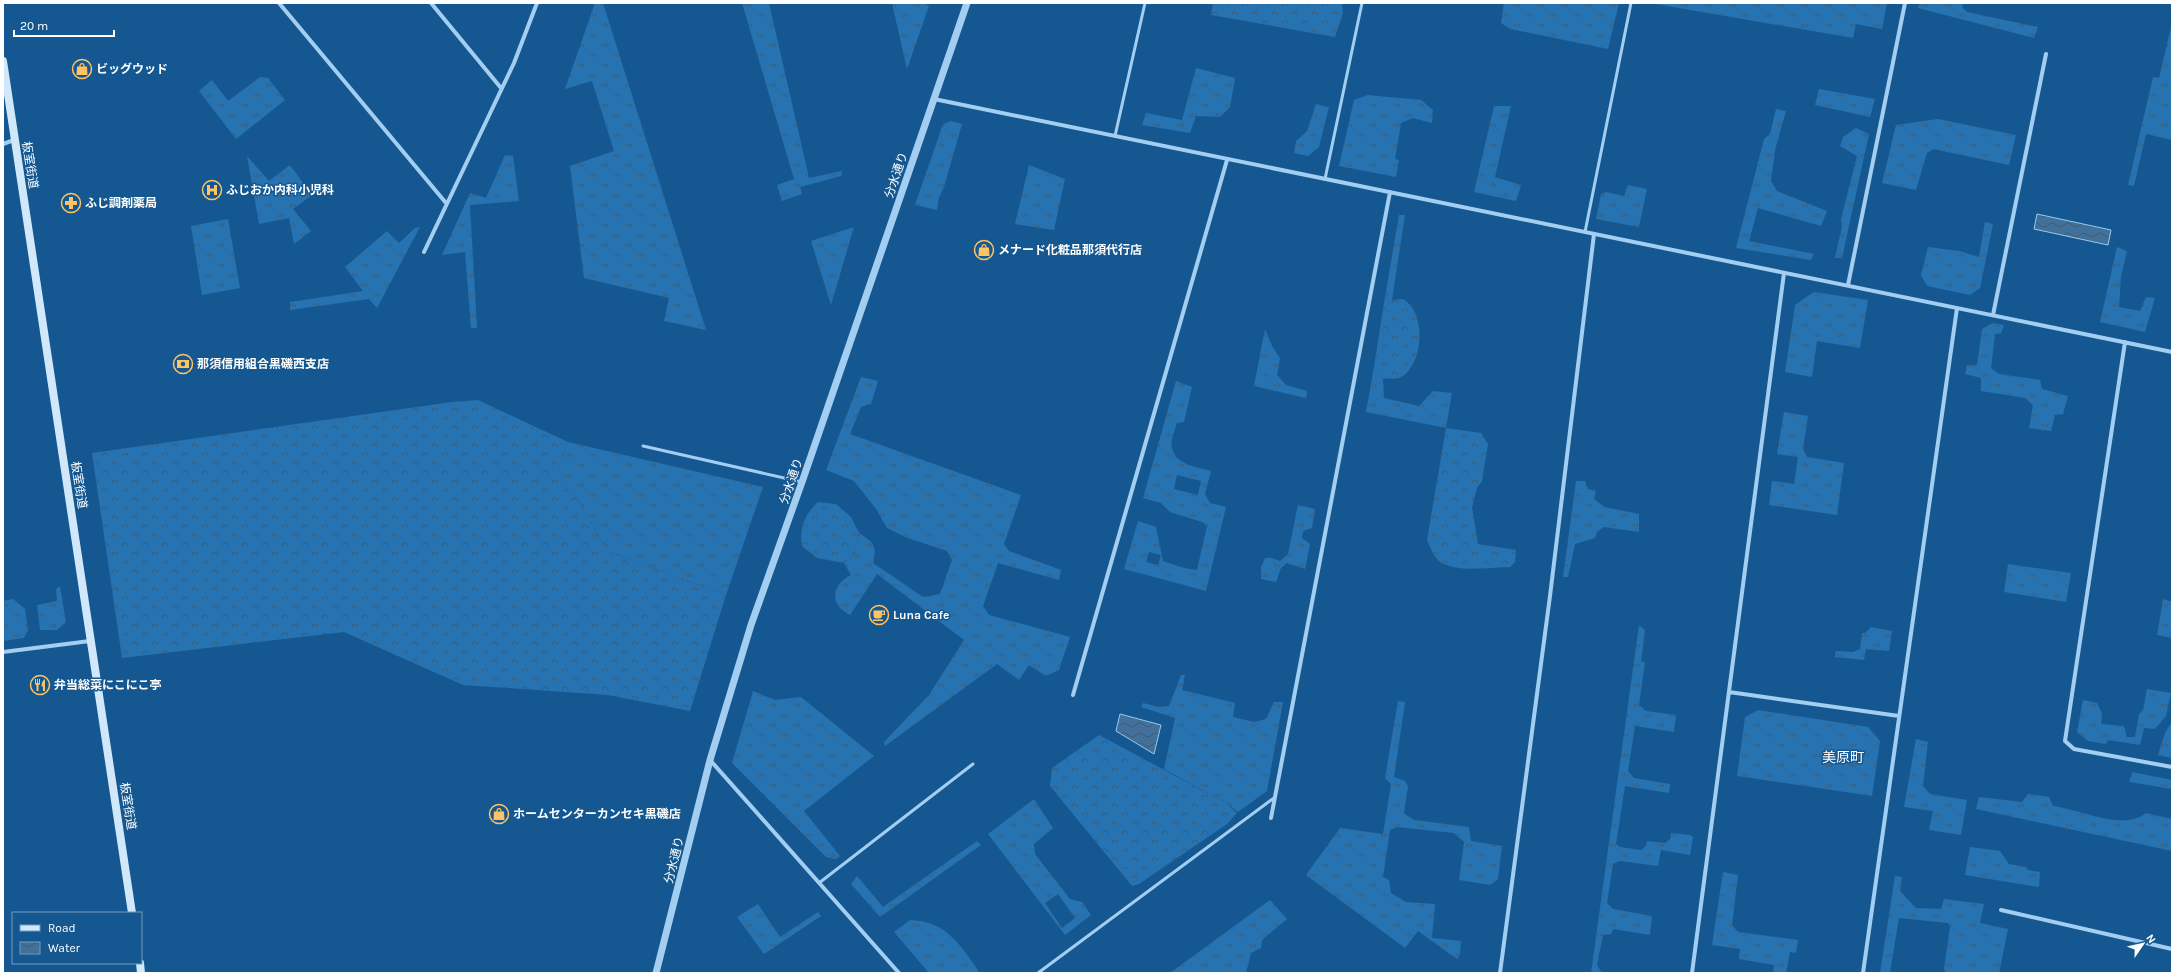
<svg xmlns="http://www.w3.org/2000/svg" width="2175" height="976" font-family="Karla,'Noto Sans JP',sans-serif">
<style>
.grass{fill:url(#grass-tufts);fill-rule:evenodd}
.forest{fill:url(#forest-crowns)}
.water{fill:url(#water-waves);stroke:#95caf4}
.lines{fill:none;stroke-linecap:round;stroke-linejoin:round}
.service{stroke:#a3cef1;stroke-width:3}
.minor{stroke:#a3cef1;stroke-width:4}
.tertiary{stroke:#a3cef1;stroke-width:7}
.secondary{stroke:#d1e8fb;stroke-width:8}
.labels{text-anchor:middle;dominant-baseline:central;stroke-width:3;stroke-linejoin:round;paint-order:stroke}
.poi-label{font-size:12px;font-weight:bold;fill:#fff;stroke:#155891;text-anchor:start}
.street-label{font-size:12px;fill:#fff;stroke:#155891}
.quarter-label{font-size:14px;fill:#fff;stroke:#155891}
</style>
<defs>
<pattern id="grass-tufts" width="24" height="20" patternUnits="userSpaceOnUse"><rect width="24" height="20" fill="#2772b0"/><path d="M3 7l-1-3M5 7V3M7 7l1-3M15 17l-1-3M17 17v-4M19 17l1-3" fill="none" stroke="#3b5d79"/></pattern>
<pattern id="forest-crowns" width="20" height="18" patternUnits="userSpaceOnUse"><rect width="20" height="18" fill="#2772b0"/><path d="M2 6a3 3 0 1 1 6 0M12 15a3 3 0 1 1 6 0" fill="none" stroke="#3b5d79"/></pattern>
<pattern id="water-waves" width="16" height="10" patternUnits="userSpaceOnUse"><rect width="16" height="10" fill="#41709a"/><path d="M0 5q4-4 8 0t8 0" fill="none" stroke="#485a6b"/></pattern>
</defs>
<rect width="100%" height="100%" fill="#155891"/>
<path class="grass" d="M 595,3 L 603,3 L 706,330 L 664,321 L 669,298 L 584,278 L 570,166 L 614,151 L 592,81 L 565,89 Z
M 742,3 L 769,3 L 809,178 L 842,171 L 841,176 L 800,187 L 802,194 L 782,201 L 777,185 L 794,179 Z
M 892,3 L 922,3 L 929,6 L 907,69 Z
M 1504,3 L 1619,3 L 1608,49 L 1510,29 L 1501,23 Z
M 1650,3 L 1887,3 L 1882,29 L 1856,24 L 1853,38 Z
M 1920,3 L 1963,3 L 1962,7 L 1967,12 L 2038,27 L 2034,38 L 1918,8 Z
M 2172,23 L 2172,140 L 2146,134 L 2134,186 L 2128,185 L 2153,77 L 2159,78 Z
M 1196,68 L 1235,78 L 1230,107 L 1220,117 L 1196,116 L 1190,133 L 1142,125 L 1146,113 L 1182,120 Z
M 260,77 L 268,78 L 285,100 L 236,139 L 199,91 L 212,80 L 228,101 Z
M 1819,89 L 1875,99 L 1870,117 L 1815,105 Z
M 1368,95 L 1421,100 L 1433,110 L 1432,123 L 1413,118 L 1401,123 L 1395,159 L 1399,160 L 1396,177 L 1339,166 L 1354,100 Z
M 1316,104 L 1329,107 L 1319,147 L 1308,156 L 1294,153 L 1296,141 L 1307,131 Z
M 1494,106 L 1511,106 L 1495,177 L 1521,185 L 1516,201 L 1474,192 Z
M 1776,109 L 1786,111 L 1775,150 L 1771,181 L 1777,191 L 1827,211 L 1821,226 L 1758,208 L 1749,241 L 1814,254 L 1811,260 L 1736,248 L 1764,139 L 1770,134 Z
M 1938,119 L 2016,135 L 2009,165 L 1933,149 L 1927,153 L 1916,190 L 1882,183 L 1896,125 Z
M 951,121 L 962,124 L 944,187 L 939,197 L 937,210 L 915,205 L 943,124 Z
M 1856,128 L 1869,134 L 1842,258 L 1835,258 L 1842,226 L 1841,219 L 1857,156 L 1840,146 L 1843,137 Z
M 505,155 L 513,156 L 519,201 L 470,205 L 477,328 L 471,328 L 465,252 L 442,255 L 470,193 L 486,198 Z
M 247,156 L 269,181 L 290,165 L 312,195 L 293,209 L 311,231 L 294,244 L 289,218 L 259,224 Z
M 1029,165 L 1065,179 L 1054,230 L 1015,224 Z
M 1628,185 L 1647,189 L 1639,227 L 1596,219 L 1601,194 L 1606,192 L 1624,196 Z
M 1399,215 L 1405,215 L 1392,300 L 1383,309 Z
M 228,219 L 240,288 L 202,295 L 191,226 Z
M 1985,222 L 1993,224 L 1980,288 L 1970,295 L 1927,286 L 1921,275 L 1928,247 L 1959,251 L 1979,257 Z
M 420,227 L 377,308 L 369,299 L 290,310 L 290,302 L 363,291 L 345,267 L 387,231 L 399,243 L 415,228 Z
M 854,227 L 831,305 L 811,241 Z
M 2117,247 L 2127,251 L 2121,277 L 2119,307 L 2140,311 L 2146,297 L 2155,298 L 2145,332 L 2100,322 Z
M 1814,292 L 1868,300 L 1860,348 L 1817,341 L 1812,377 L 1785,372 L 1795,305 Z
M 1993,323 L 2004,325 L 2001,333 L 1995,334 L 1991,368 L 1999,374 L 2040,380 L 2042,389 L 2068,396 L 2063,414 L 2055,415 L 2051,431 L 2029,428 L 2033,405 L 2025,398 L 1981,391 L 1981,378 L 1965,374 L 1967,365 L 1977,365 L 1982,329 Z
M 1265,329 L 1272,346 L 1280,358 L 1277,375 L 1286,385 L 1307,391 L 1306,398 L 1254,386 Z
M 1374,367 L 1383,379 L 1384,398 L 1419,406 L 1433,391 L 1452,393 L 1446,428 L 1366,412 Z
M 861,377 L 878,381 L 871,404 L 861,407 L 850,434 L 1021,495 L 1004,544 L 1009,551 L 1061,570 L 1059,580 L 998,563 L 983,606 L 989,615 L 1070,637 L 1059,670 L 1046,676 L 1029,665 L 1019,680 L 997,664 L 885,746 L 884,742 L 929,695 L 964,640 L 877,574 L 850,615 C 829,604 831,585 851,575 L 844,563 L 854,556 L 859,533 C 874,543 877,545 873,563 L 923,597 L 940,594 L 952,560 L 947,551 L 905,537 L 887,528 L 876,509 L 854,481 L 826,470 Z
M 1176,381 L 1192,387 L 1184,422 L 1177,423 C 1175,430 1170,441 1172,448 C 1175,465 1197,467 1211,471 L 1205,494 L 1210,503 L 1226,507 L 1206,591 L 1124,569 L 1138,521 L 1156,527 L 1163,561 L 1184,568 L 1197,570 L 1207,526 L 1202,522 L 1170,512 L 1161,503 L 1143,498 ZM 1177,475 L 1201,481 L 1198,495 L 1174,489 ZM 1149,552 L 1161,555 L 1158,565 L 1146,562 Z
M 1784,412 L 1808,416 L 1803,449 L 1807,457 L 1844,463 L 1837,515 L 1769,505 L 1772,481 L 1794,484 L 1798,457 L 1777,454 Z
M 568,442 L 763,487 L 726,595 L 609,552 L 559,470 Z
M 1576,481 L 1585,481 L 1588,489 L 1596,491 L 1594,499 L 1604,507 L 1639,514 L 1639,532 L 1604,527 L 1597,532 L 1595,538 L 1575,544 L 1568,577 L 1563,577 Z
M 1298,505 L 1315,509 L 1312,528 L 1303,531 L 1302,538 L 1310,544 L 1305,569 L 1287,563 L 1281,568 L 1276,582 L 1261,579 L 1261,567 L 1265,558 L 1272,558 L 1280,561 L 1288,554 Z
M 2008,564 L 2071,573 L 2066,602 L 2004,592 Z
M 60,586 L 66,622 L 57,630 L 40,630 L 37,605 L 57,601 L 56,589 Z
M 13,599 L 25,609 L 28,630 L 24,638 L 3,641 L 3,601 Z
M 2163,599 L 2172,602 L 2172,638 L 2157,635 Z
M 1639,625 L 1645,630 L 1641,662 L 1645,662 L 1639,705 L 1646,711 L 1676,715 L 1674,732 L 1635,726 L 1628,771 L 1634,778 L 1670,784 L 1669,793 L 1625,786 L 1616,844 L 1620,847 L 1641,850 L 1646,846 L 1647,841 L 1665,843 L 1670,839 L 1671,833 L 1690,835 L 1693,837 L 1690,855 L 1661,850 L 1658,866 L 1620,861 L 1613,864 L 1607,903 L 1613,909 L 1652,916 L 1650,935 L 1613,929 L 1611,934 L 1603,935 L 1597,965 L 1602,973 L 1591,973 Z
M 1871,627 L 1892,631 L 1889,651 L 1866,649 L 1864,660 L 1835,657 L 1836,651 L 1853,652 L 1860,649 L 1862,633 L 1865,633 Z
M 1181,675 L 1185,675 L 1182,690 L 1235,703 L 1233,717 L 1254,722 L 1266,719 L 1274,702 L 1283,702 L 1267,791 L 1238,812 L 1226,803 L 1164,769 L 1175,718 L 1141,707 L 1143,703 L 1159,707 L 1169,706 Z
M 2147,689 L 2171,693 L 2166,716 L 2155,729 L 2144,728 L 2140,745 L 2108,740 L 2106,744 L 2088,741 L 2077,732 L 2083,700 L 2097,703 L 2102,713 L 2101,724 L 2124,726 L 2127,737 L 2135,737 L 2139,714 L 2143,710 Z
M 753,691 L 775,700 L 801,697 L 874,756 L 804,811 L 840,856 L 836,859 L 826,857 L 732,763 Z
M 1398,701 L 1405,702 L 1394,777 L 1405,781 L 1408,786 L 1404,813 L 1414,820 L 1469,827 L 1471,841 L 1502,846 L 1498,879 L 1490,885 L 1459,880 L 1464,842 L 1454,833 L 1397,827 L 1390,830 L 1383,877 L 1389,880 L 1391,893 L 1406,902 L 1435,904 L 1432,938 L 1461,941 L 1460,955 L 1457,959 L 1418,931 L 1405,948 L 1306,875 L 1340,828 L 1383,834 L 1391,784 L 1385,778 Z
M 1758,710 L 1868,727 L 1880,741 L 1872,796 L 1737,776 L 1745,717 Z
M 2172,721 L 2172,758 L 2158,755 L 2165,733 Z
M 1916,739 L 1928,742 L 1923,786 L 1930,794 L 1967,800 L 1961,835 L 1929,830 L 1933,811 L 1904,807 Z
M 2132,772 L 2172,780 L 2172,789 L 2129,782 Z
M 2028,794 L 2049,797 L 2053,806 C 2080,809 2123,832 2146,813 L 2172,819 L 2172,851 L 1976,809 L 1979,797 L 2022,802 Z
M 1034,799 L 1053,828 L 1034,844 L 1035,854 L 1070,899 L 1082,902 L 1091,915 L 1065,935 L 988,834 ZM 1058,894 L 1075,918 L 1062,928 L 1045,903 Z
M 977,841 L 981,845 L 880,917 L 851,884 L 857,876 L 883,907 Z
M 1970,847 L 2000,851 L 2009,864 L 2026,867 L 2028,870 L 2040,872 L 2039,887 L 1965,875 Z
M 1723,872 L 1738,875 L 1732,925 L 1738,932 L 1798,940 L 1796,953 L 1790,952 L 1786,973 L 1773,973 L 1774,965 L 1739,959 L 1740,949 L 1712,945 Z
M 1895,876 L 1902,877 L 1900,891 L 1916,908 L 1941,909 L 1944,899 L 1984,904 L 1980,923 L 2008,929 L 1999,973 L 1946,973 L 1944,969 L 1950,927 L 1948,923 L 1899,918 L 1890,972 L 1894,973 L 1880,973 Z
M 1270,900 L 1287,919 L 1262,940 L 1261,948 L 1251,953 L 1246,973 L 1170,973 Z
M 758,904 L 780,937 L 818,912 L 821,916 L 764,954 L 737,917 Z
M 910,920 C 947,921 961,946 980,973 L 929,973 L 894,932 Z"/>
<path class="forest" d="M 1213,3 L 1342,3 L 1343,13 L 1335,37 L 1211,15 Z
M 1403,299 C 1428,313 1423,368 1399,378 C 1394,379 1388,378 1383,379 L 1374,367 L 1383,309 L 1392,300 Z
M 478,400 L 568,442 L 559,470 L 609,552 L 726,595 L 690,711 L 608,695 L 463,685 L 344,632 L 122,658 L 92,453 L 452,402 Z
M 1446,428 L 1481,433 L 1488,444 L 1482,481 L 1477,488 L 1472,507 L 1478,544 L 1516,550 L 1515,562 L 1510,567 C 1489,567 1461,573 1442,563 C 1435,560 1430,547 1427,540 Z
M 818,502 L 836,504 L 851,517 L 859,533 L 854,556 L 844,563 L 817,558 L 802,546 C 799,528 805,514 818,502 Z
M 1099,735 L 1226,803 L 1237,813 L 1227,824 L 1139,884 L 1132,886 L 1050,786 L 1052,768 Z"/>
<path class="water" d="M 2037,214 L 2111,230 L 2108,245 L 2034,229 Z
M 1120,714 L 1161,725 L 1154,754 L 1116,731 Z"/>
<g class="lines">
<path class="service" d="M 1115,136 L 1145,3
M 1325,179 L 1362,3
M 1585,232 L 1631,3
M 643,446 L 802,482
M 819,883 L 973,764
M 1038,973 L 1274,798"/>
<path class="minor" d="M 279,3 L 446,203
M 431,3 L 501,88
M 934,99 L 2172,352
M 3,144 L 14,140
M 424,252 L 514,63 L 537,3
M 1848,285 L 1905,3
M 1993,315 L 2046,54
M 2125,342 L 2065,741 L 2074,749 L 2172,767
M 3,652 L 90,641
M 1729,692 L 1899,716
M 1073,695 L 1227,160
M 710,760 L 899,973
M 1271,818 L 1390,192
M 2001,910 L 2172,949
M 1500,973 L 1550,596 L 1594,234
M 1692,973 L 1784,273
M 1863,973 L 1957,308"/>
<path class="tertiary" d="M 656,973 L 710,760 L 751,625 L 802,482 L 967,3"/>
<path class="secondary" d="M 3,61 L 132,913
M 140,963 L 141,973"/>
</g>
<defs>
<symbol id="shop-ring" viewBox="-11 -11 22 22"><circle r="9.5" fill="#155891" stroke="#ffc363" stroke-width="1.5"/><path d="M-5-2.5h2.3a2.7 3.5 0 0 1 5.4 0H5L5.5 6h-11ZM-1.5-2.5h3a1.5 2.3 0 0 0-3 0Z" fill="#ffc363"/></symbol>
<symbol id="hospital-ring" viewBox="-11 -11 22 22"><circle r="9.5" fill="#155891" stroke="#ffc363" stroke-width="1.5"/><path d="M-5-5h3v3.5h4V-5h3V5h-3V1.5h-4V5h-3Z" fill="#ffc363"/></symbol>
<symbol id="pharmacy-ring" viewBox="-11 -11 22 22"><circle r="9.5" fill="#155891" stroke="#ffc363" stroke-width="1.5"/><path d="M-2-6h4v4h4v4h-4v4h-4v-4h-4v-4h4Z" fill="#ffc363"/></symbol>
<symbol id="bank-ring" viewBox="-11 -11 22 22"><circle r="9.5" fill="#155891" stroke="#ffc363" stroke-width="1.5"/><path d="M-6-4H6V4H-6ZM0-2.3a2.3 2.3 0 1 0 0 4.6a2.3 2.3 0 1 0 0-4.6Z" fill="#ffc363"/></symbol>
<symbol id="cafe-ring" viewBox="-11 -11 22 22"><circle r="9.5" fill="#155891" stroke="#ffc363" stroke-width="1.5"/><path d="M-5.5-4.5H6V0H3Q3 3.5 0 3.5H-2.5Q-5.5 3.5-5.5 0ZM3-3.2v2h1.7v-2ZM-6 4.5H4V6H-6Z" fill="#ffc363"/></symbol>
<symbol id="restaurant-ring" viewBox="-11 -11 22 22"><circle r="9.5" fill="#155891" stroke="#ffc363" stroke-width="1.5"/><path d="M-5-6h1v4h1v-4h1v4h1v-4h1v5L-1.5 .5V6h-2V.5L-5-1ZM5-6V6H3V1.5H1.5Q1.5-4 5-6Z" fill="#ffc363"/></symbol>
</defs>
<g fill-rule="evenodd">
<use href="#shop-ring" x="71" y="58" width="22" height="22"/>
<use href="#hospital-ring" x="201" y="179" width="22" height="22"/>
<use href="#pharmacy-ring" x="60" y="192" width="22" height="22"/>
<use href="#shop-ring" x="973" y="239" width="22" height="22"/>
<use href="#bank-ring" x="172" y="353" width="22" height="22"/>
<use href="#cafe-ring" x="868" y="604" width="22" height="22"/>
<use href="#restaurant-ring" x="29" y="674" width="22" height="22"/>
<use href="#shop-ring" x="488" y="803" width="22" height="22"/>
</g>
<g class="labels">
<g class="poi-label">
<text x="96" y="69">ビッグウッド</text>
<text x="226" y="190">ふじおか内科小児科</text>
<text x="85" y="203">ふじ調剤薬局</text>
<text x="998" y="250">メナード化粧品那須代行店</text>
<text x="197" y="364">那須信用組合黒磯西支店</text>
<text x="893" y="615">Luna Cafe</text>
<text x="54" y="685">弁当総菜にこにこ亭</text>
<text x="513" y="814">ホームセンターカンセキ黒磯店</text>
</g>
<g class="street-label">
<text transform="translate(30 165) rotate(81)">板室街道</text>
<text transform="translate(896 175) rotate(-71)">分水通り</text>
<text transform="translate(791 481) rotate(-71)">分水通り</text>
<text transform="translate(79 485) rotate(81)">板室街道</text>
<text transform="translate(128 806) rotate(81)">板室街道</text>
<text transform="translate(674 860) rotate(-76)">分水通り</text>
</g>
<g class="quarter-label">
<text x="1843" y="757">美原町</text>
</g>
</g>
<rect width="2175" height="976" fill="none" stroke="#ffffff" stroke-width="8"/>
<rect x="12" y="912" width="130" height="52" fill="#155891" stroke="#739bbd"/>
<rect x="20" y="925" width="20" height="6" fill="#d1e8fb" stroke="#739bbd"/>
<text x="48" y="932" font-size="12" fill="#ffffff">Road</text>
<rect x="20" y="942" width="20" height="12" fill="url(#water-waves)" stroke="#739bbd"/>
<text x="48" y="952" font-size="12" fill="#ffffff">Water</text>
<g transform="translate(2143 944) rotate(56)" stroke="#155891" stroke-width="3" paint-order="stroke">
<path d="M0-3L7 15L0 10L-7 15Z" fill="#ffffff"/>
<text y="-6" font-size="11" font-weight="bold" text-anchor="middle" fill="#ffffff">N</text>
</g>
<path d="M14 30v6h100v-6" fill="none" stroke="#ffffff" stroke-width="2"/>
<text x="20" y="30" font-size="12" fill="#ffffff" stroke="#155891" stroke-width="3" paint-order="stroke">20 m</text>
</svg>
